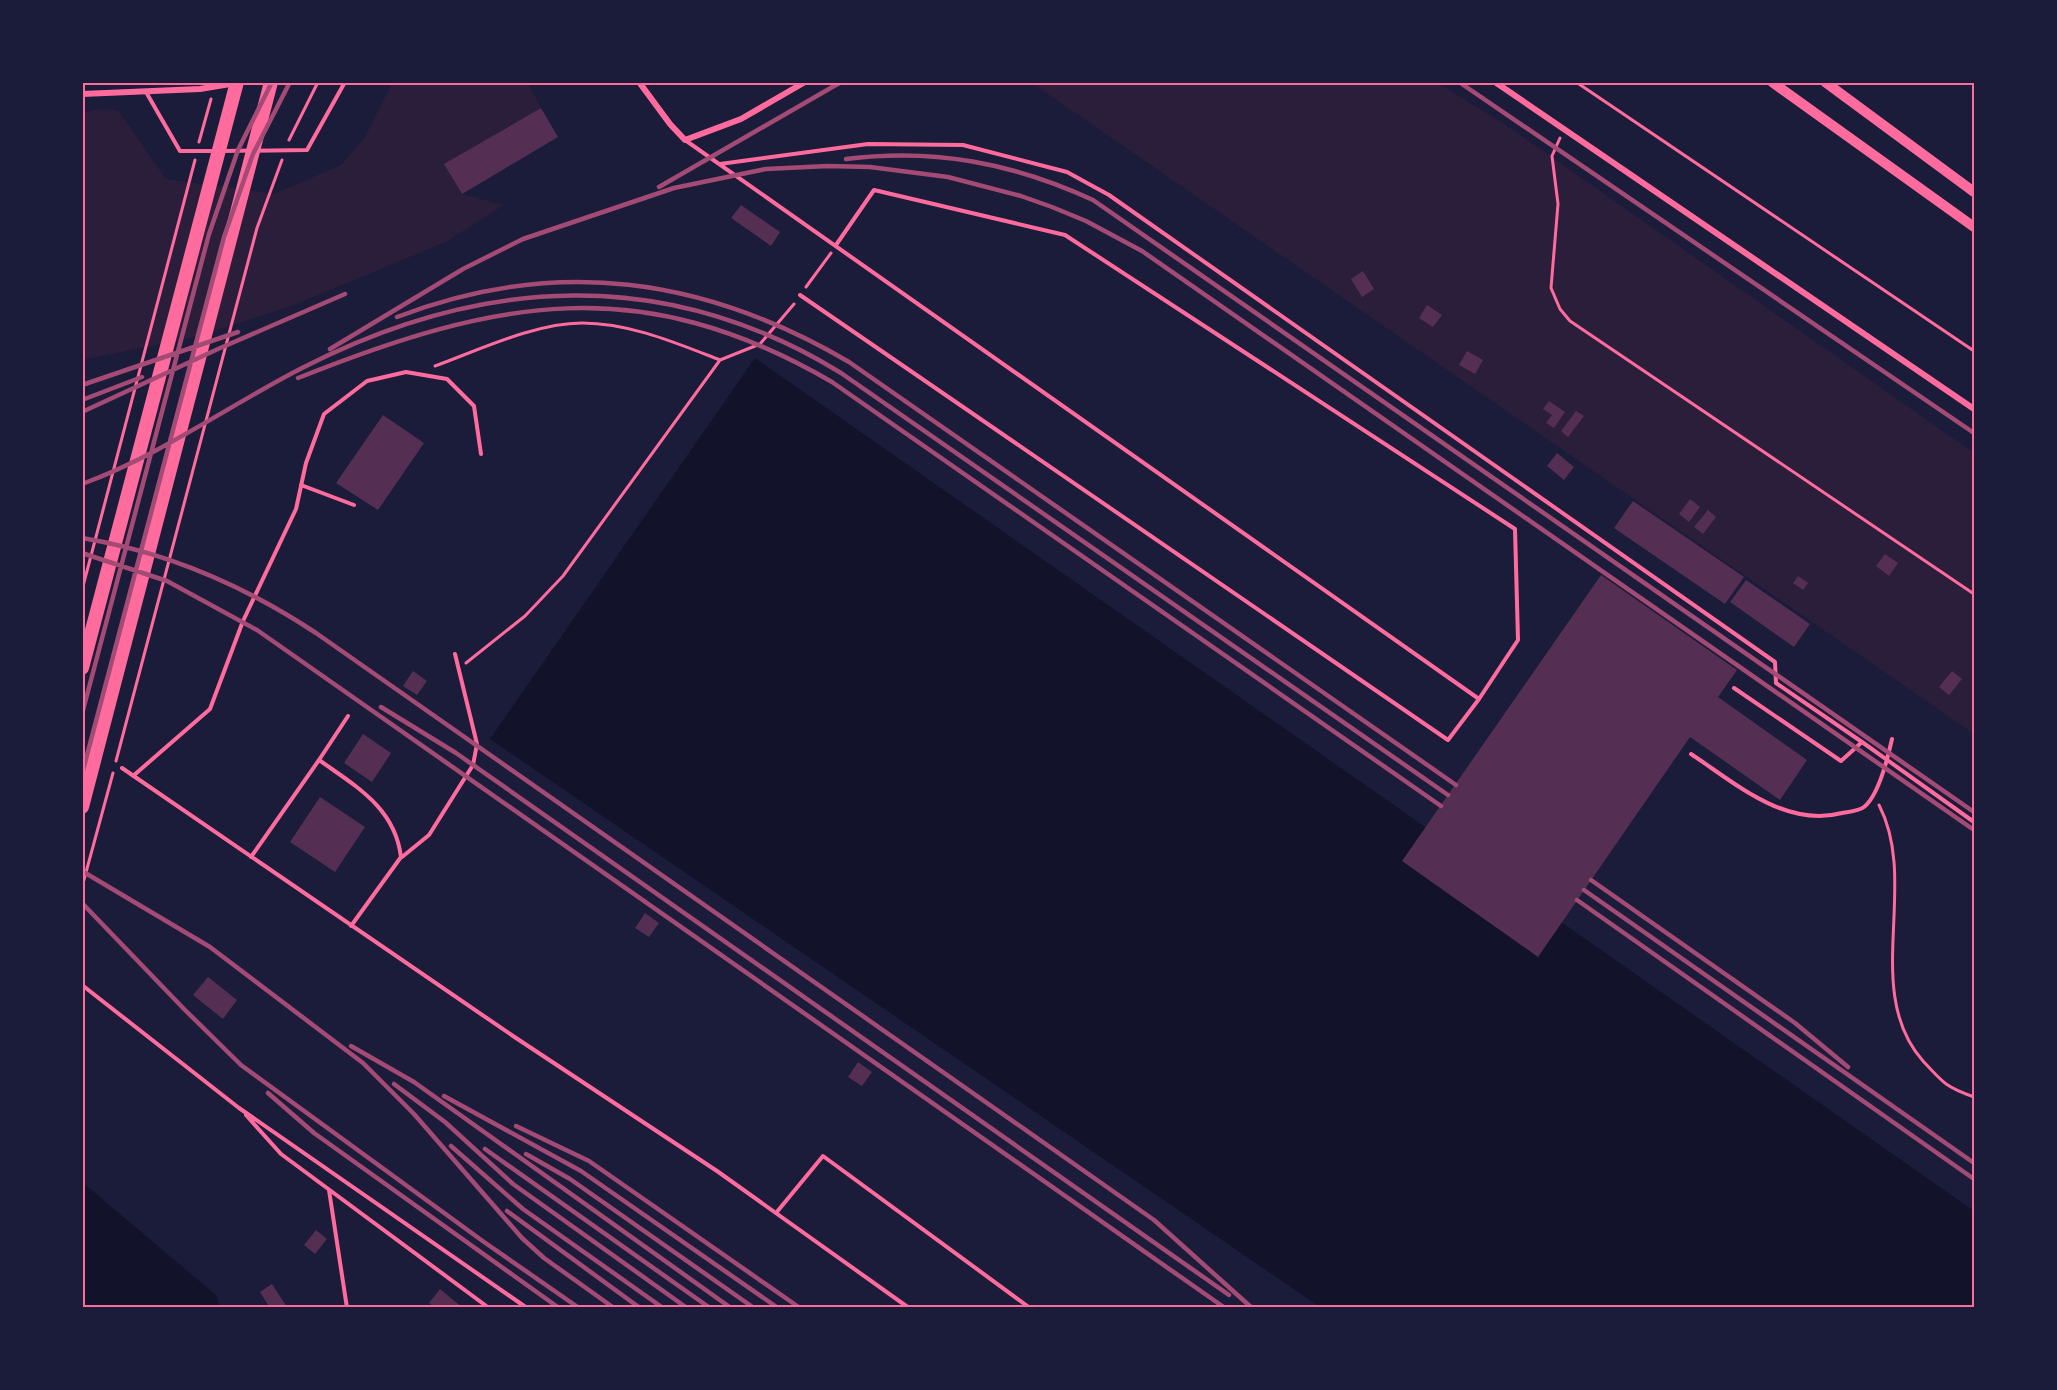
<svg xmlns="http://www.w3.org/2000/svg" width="2057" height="1390" font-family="'Fira Sans Condensed',sans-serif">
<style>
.green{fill:#2a1e3b}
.water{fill:#12122b}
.building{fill:#542f53}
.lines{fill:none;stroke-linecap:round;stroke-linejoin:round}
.path{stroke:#ff6b9d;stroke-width:3}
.service{stroke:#ff6b9d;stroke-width:4}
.minor{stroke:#ff6b9d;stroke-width:6}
.secondary{stroke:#ff6b9d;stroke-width:10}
.motorway{stroke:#ff6b9d;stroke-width:14}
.rail{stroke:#a44b75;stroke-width:4.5}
.neatline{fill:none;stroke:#ff6b9d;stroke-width:2}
</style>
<rect width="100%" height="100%" fill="#1b1b3a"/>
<path class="green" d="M 392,83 L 528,83 L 541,108 L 445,164 L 462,194 L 504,205 L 446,242 L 294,305 L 200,336 L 83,360 L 82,114 L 97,109 L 118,110 L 166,179 L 274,194 L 341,165 L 365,137 Z
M 1032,83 L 1438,83 L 1509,127 L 1974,453 L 1974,734 Z"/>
<path class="water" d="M 755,358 L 1974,1211 L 1974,1307 L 1320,1307 L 490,739 Z
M 82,1182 L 217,1296 L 219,1307 L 83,1307 Z"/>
<path class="building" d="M 541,108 L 558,137 L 462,194 L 444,164 Z
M 741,205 L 780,232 L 771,246 L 731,218 Z
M 1363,271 L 1374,289 L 1362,297 L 1351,279 Z
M 1427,305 L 1442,315 L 1433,327 L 1419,318 Z
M 1467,351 L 1483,360 L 1475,374 L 1459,365 Z
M 1549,401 L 1565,412 L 1554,428 L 1546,423 L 1552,415 L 1543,409 Z
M 1576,411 L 1584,416 L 1568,437 L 1561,431 Z
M 383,415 L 424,443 L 378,510 L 336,483 Z
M 1557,453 L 1574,467 L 1564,480 L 1547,466 Z
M 1690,499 L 1700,507 L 1689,522 L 1679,514 Z
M 1633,501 L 1744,577 L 1725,604 L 1614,528 Z
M 1708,510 L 1716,517 L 1703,534 L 1694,527 Z
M 1885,554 L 1898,563 L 1889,576 L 1876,566 Z
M 1601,575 L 1737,670 L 1718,697 L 1807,760 L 1780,800 L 1690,737 L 1538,957 L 1402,861 Z
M 1798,576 L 1808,583 L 1803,590 L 1793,583 Z
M 1746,580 L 1810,624 L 1794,647 L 1730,602 Z
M 413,671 L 427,681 L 417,695 L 403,686 Z
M 1952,671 L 1962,679 L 1949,695 L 1939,687 Z
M 363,734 L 391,753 L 372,782 L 344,763 Z
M 320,797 L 365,827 L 335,872 L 290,842 Z
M 645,913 L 659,923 L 649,937 L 635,928 Z
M 208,977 L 237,1000 L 223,1019 L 193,995 Z
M 858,1062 L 872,1072 L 862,1086 L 848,1077 Z
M 316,1230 L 327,1239 L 315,1254 L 304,1245 Z
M 272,1284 L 287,1307 L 285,1308 L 270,1308 L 260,1292 Z
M 440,1289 L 463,1308 L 435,1308 L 429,1303 Z"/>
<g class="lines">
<path class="path" d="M 1576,82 L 1974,351
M 1560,138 L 1552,156 L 1558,204 L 1551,288 L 1560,309 L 1570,321 L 1974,594
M 289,140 L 318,82
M 199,142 L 211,99
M 806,287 L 831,253
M 435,366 C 479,350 535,323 582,323 C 630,323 676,343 720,360 L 760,344 L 794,304
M 82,590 L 195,160
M 466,663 L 525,616 L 563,576 L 720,360
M 116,761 L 257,228 L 282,160
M 1879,805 C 1920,884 1861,991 1923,1061 C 1943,1083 1946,1087 1974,1097
M 82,887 L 113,773"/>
<path class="service" d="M 146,92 L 180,151 L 215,151
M 685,140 L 1479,699 L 1448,740 L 800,295
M 223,151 L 307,150 L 345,82
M 720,164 L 868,144 L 963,145 L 1067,172 L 1109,195 L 1775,662 L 1776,683 L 1862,742
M 836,245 L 874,190 L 1065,235 L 1515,529 L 1518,640 L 1479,699
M 301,485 L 354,505
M 1734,688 L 1841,761 L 1862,742 L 1974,822
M 1691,754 C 1735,783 1785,828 1842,813 C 1848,812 1859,811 1864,807 C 1878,796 1888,757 1892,739
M 319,760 L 348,716
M 122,768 L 513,1036 L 717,1171 L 909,1308
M 133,776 L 210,709 L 243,621 L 296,509 L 306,463 L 324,414 L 367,381 L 406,372 L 447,379 L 474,406 L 481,454
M 251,857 L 319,760 C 357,787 395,808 401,857 L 351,926
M 402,857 L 429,835 L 473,765 L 477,744 L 455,654
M 82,985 L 239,1108 L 527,1308
M 246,1115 L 281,1154 L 489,1308
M 329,1190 L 347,1308
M 776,1213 L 823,1156 L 1030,1308"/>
<path class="minor" d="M 639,82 L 670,124 L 685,140 L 741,119 L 805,82
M 1495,82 L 1974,409
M 82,94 L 200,89 L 236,83"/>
<path class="secondary" d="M 1772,82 L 1974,227
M 1825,82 L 1974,192"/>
<path class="motorway" d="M 82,668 L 237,82
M 82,807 L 271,82"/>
<path class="rail" d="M 1459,82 L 1974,433
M 846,159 C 934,148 1013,163 1093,200 L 1974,812
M 659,187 L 841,82
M 397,317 C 556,256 704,277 849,362 L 1456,785
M 330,349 L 463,269 L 523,239 L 674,188 L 766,169 L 828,166 L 870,167 L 948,177 L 1021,196 L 1052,207 L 1086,221 L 1142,251 L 1974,830
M 298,378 C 496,299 639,270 832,382 L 1441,806
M 82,385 L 238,332
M 82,400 L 142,377
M 82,412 L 218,349 L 345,294
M 82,484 C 161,455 228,406 302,368 C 482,276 665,265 841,373 L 1448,795
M 82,538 C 167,552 245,586 316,633 L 1154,1220 L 1252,1308
M 82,553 L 167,581 L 257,630 L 1225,1308
M 381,707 L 456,753 L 1229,1295
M 82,714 L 209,234 L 238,150 L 272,82
M 82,774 L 224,237 L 253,154 L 290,82
M 82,871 L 210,947 L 363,1063 L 414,1114 L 522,1238 L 544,1258 L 614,1308
M 1591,880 L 1795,1023 L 1848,1067
M 1584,890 L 1974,1163
M 1577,900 L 1974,1179
M 82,903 L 184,1009 L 241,1065 L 484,1242 L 579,1308
M 351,1046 L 414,1082 L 731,1308
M 394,1084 L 445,1122 L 513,1184 L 687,1308
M 268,1093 L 314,1133 L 559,1308
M 444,1096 L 581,1171 L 778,1308
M 516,1126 L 589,1161 L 800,1308
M 451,1146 L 523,1209 L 663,1308
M 485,1149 L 710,1308
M 526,1154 L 570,1179 L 754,1308
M 507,1211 L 640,1308"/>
</g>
<rect width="2057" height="1390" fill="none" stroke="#1b1b3a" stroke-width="168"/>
<rect x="84" y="84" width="1889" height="1222" class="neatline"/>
</svg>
